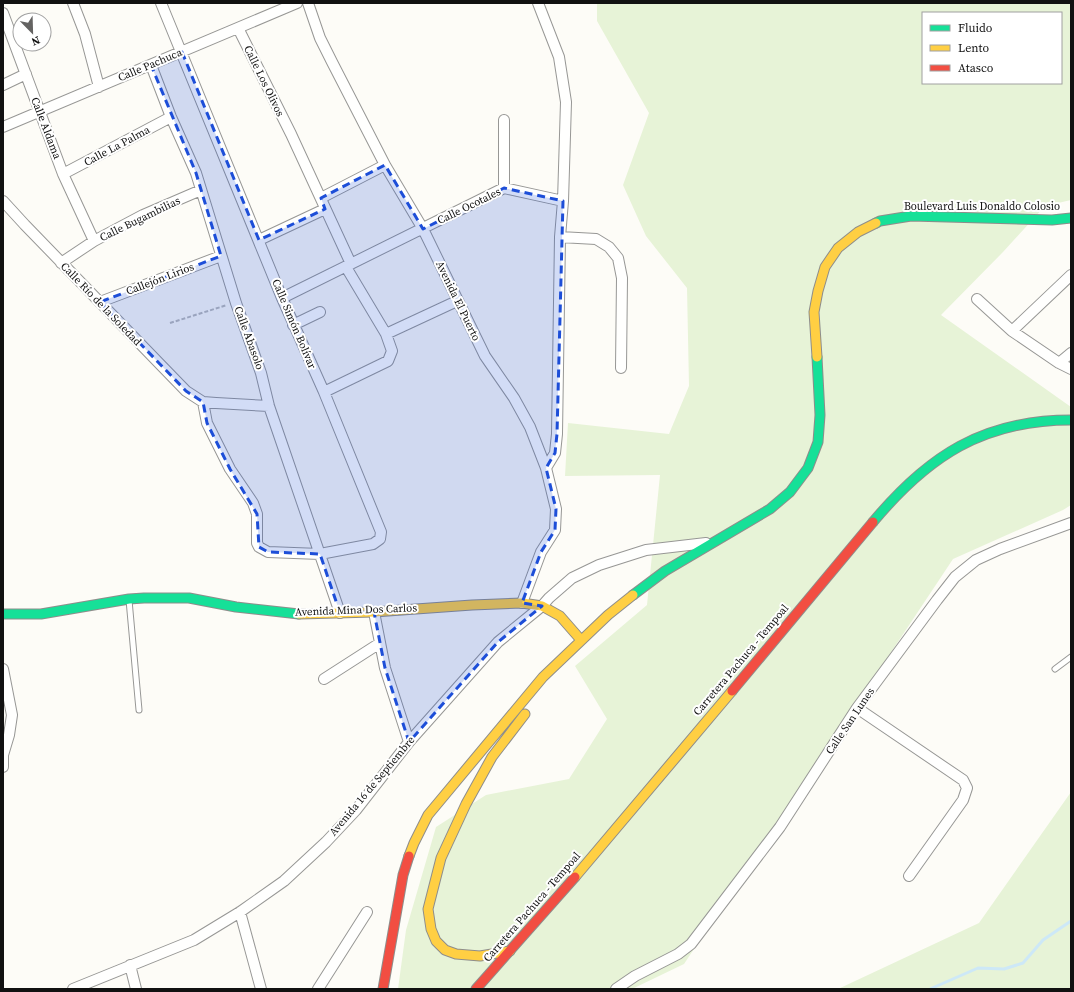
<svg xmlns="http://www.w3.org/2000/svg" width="1074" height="992" font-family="'Source Serif 4',serif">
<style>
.green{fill:#e7f3d7;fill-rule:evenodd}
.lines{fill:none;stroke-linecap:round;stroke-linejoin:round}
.stream{stroke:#cde8f7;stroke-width:3}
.lane-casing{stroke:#979795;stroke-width:7}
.street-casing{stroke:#979795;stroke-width:12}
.fast-casing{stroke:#8e8d8b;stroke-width:11}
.slow-casing{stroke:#8e8d8b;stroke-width:11}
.jam-casing{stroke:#8e8d8b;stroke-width:11}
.path{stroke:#b9b9b8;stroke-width:2;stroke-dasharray:4 2;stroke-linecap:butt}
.lane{stroke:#fffffe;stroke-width:5}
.street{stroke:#fffffe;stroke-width:10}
.fast{stroke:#16e098;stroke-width:9}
.slow{stroke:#ffcf43;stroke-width:9}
.jam{stroke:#f24e42;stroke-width:9}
.marked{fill:#1d4ed8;fill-opacity:0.2;stroke:#1d4ed8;stroke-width:3;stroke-dasharray:8 5;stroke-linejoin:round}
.labels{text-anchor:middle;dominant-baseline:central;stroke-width:4;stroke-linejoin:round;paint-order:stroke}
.street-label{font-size:11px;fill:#111;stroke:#fff}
</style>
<rect width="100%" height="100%" fill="#fdfcf7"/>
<path class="green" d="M 597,3 L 1071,3 L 1071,200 L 1045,206 L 1003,252 L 941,315 L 1071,407 L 1071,505 L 1063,510 L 953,559 L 684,964 L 632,989 L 398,989 L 406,930 L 436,827 L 486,795 L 569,779 L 607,719 L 575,666 L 647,605 L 660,475 L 565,476 L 568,423 L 669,434 L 689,386 L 687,288 L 646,236 L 623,185 L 649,113 L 597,21 ZM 923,13 L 1061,13 L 1061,83 L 923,83 Z
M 1071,792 L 1071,989 L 838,989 L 979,923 Z"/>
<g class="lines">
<path class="stream" d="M 930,989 L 978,968 L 1004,969 L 1023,963 L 1043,940 L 1071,921"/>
<defs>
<path id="lane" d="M 129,600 L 139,710
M 1055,669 L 1071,657"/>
<path id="street" d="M 73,3 L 85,34 L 99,87
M 161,3 L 282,298 L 324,392 L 381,532 L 380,539 L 373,544 L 320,554 L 268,552 L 259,547 L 257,543 L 257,514 L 253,503 L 230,469 L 207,423 L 203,402
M 308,3 L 320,38 L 332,62 L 385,165 L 423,229 L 485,356 L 514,398 L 530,427 L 546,468 L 556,509 L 555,530 L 541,552 L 522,603
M 538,3 L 559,57 L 566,102 L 563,201 L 560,237 L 557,434 L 555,453 L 546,468
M 3,13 L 63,174 L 94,241
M 238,28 L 291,134 L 351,264
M 151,65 L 171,117 L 196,173 L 236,303 L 261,373 L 269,406 L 340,613
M 3,85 L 26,74
M 3,127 L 297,3
M 63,174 L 171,117
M 504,188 L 504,120
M 321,198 L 385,165
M 3,201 L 25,225 L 186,391 L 203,402 L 216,403 L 269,406
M 560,237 L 596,239 L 609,247 L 618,258 L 622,278 L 621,368
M 259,240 L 325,209
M 61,263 L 94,241 L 143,215 L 201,190
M 282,298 L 504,188 L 563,201
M 977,299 L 1012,331 L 1059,363 L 1071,369
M 100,302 L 221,256
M 293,325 L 320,312
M 1012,331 L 1071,275
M 386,334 L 457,301
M 1059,363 L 1071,353
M 324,392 L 388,361 L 392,351 L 386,334 L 346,267
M 374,612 L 385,668 L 409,742
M 3,669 L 12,715 L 9,735 L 3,755 L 3,767
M 324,679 L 380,643
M 857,708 L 963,780 L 967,788 L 963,800 L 909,876
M 240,912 L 261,989
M 130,965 L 136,989
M 73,989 L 194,940 L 240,912 L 284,881 L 326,842 L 356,810 L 409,742 L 498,642 L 542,606 L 549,598 L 572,578 L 599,565 L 646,550 L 706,543
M 318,989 L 367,912
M 616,989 L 635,976 L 678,954 L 691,944 L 780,827 L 857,708 L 937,600 L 955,577 L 976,560 L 1000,549 L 1071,523"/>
<path id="fast" d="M 876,223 L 880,221 L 911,216 L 1052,220 L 1071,218
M 873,522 C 928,456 983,420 1071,420
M 633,595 L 665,571 L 770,509 L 790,492 L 808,468 L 818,442 L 820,415 L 817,357
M 3,614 L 41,614 L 129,599 L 144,598 L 189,598 L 236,607 L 299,614"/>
<path id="slow" d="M 817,357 L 814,312 L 818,291 L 825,267 L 838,248 L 858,232 L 876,223
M 299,614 L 374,612 L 472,605 L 522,603 L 542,606 L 560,616 L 581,640
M 409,856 L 414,843 L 428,815 L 543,677 L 608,615 L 633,595
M 575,877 L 732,691
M 510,951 L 480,956 L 456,954 L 445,950 L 436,941 L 431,929 L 428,909 L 441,858 L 466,804 L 492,757 L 525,714"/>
<path id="jam" d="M 732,691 L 873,522
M 383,989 L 403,875 L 409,856
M 476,989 L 575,877"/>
</defs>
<use href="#lane" class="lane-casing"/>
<use href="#street" class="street-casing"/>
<use href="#fast" class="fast-casing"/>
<use href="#slow" class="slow-casing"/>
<use href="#jam" class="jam-casing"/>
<path class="path" d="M 170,323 L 227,305"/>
<use href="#lane" class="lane"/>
<use href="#street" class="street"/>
<use href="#fast" class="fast"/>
<use href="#slow" class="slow"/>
<use href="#jam" class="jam"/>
</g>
<path class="marked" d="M 182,52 L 259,240 L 325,209 L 321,198 L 385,165 L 423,229 L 504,188 L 563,201 L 557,434 L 555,453 L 546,468 L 556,509 L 555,530 L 541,552 L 522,603 L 542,606 L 498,642 L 409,742 L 385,668 L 374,612 L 340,613 L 320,554 L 268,552 L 259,547 L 257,514 L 230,469 L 207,423 L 203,402 L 186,391 L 100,302 L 221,256 L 196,173 L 151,65 Z"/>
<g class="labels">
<g class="street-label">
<text transform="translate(150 65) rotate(-23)">Calle Pachuca</text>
<text transform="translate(264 81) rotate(64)">Calle Los Olivos</text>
<text transform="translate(46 128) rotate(69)">Calle Aldama</text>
<text transform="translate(117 146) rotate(-28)">Calle La Palma</text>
<text transform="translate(469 206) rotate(-26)">Calle Ocotales</text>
<text x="982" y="206">Boulevard Luis Donaldo Colosio</text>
<text transform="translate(140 219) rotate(-26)">Calle Bugambilias</text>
<text transform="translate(160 279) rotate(-21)">Callejón Lirios</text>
<text transform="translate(458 301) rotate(64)">Avenida El Puerto</text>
<text transform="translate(101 304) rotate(46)">Calle Río de la Soledad</text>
<text transform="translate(294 324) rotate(67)">Calle Simón Bolívar</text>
<text transform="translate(249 338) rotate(70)">Calle Abasolo</text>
<text transform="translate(356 610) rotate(-2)">Avenida Mina Dos Carlos</text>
<text transform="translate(741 660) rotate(-50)">Carretera Pachuca - Tempoal</text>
<text transform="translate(850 721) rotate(-56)">Calle San Lunes</text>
<text transform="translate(372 786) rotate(-50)">Avenida 16 de Septiembre</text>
<text transform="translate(532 907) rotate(-49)">Carretera Pachuca - Tempoal</text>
</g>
</g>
<rect width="1074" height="992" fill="none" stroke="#111111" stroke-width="8"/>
<rect x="922" y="12" width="140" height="72" fill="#ffffff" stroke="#a0a0a0"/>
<rect x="930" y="25" width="20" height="6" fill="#16e098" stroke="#a0a0a0"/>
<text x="958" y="32" font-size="12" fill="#111111">Fluido</text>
<rect x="930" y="45" width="20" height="6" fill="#ffcf43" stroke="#a0a0a0"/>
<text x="958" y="52" font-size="12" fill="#111111">Lento</text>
<rect x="930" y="65" width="20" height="6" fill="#f24e42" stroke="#a0a0a0"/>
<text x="958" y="72" font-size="12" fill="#111111">Atasco</text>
<g transform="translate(32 32) rotate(157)"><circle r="19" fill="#ffffff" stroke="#a0a0a0"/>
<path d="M0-3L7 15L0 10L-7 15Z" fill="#646362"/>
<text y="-6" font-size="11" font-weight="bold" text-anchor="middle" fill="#111111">N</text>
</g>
</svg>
